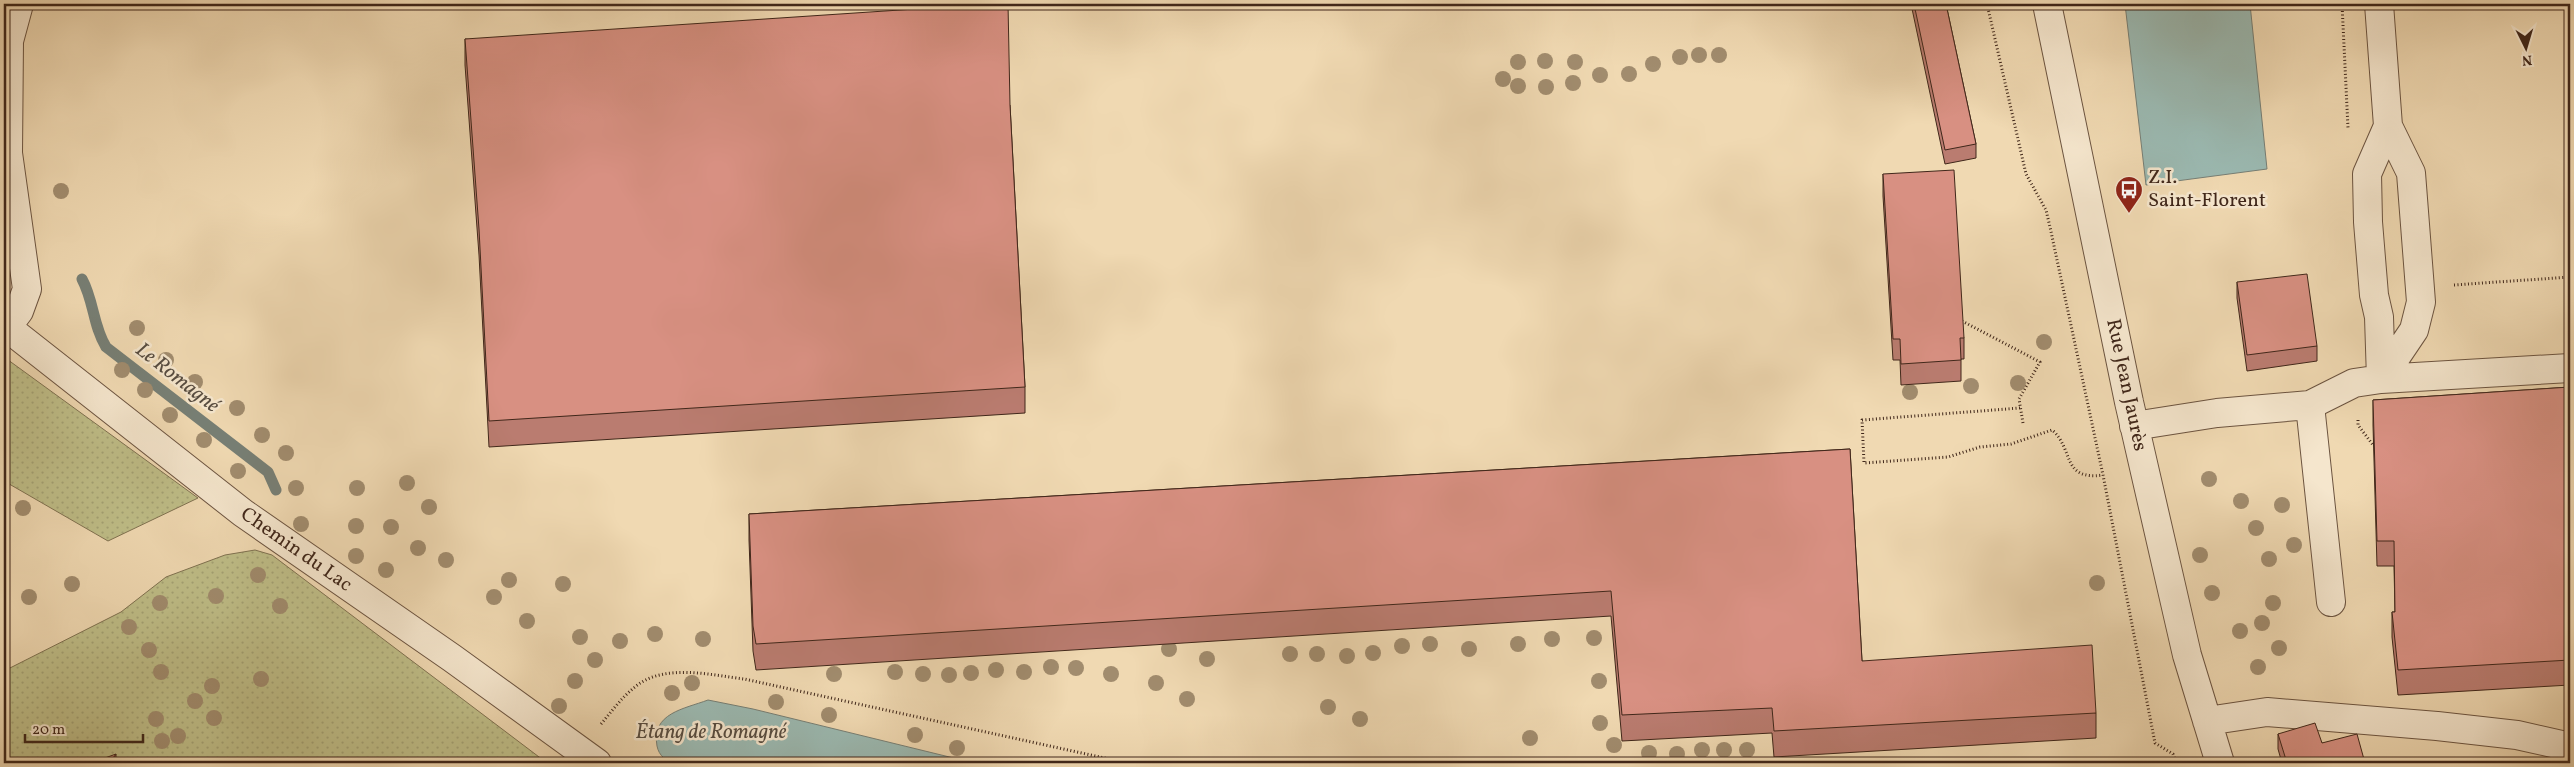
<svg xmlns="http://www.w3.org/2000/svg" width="2574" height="767" font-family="Vollkorn,serif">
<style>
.garden{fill:url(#garden-dots);stroke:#807251}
.water{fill:#9bb9b1;stroke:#777f75}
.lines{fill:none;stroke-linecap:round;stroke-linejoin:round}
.stream{stroke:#777f75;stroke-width:11}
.minor-casing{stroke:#6c5440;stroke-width:30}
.path{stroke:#40271a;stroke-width:3;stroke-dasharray:1 2.5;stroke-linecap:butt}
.minor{stroke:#f5e6cd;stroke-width:28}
.tree{fill:#a18c6e}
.wall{fill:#ba7c70;stroke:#40271a}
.shaded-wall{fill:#97655b;stroke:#40271a}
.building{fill:#d89082;stroke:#40271a}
.labels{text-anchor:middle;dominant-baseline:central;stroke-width:5;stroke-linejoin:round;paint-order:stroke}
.poi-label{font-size:20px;fill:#40271a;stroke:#f5e6cd;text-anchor:start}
.street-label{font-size:20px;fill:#40271a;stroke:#f5e6cd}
.water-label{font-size:21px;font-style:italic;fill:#574c40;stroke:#f5e6cd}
</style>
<defs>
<pattern id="garden-dots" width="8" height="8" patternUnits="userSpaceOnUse" patternTransform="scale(1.25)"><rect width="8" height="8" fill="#bfbe88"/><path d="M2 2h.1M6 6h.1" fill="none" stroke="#a5a375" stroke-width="1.8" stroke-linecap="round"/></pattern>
</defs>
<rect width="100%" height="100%" fill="#f0d9b2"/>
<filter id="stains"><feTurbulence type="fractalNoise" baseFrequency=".004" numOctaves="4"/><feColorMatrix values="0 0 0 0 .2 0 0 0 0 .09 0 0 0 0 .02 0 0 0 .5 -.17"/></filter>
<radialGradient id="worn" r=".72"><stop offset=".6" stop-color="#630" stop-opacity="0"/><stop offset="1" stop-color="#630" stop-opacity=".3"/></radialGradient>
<path class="garden" d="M 4,357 L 198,498 L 108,541 L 4,481 Z
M 255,550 L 272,555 L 547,763 L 4,763 L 4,671 L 121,612 L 166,577 L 225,555 Z"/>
<path class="water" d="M 2125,4 L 2250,4 L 2267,169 L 2146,185 Z
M 708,700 L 753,709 L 974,763 L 675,763 C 666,761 659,756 657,746 C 651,713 684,709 708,700 Z"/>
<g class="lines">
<path class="stream" d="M 82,279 C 94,301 93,326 106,347 L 268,472 L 276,490"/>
<defs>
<path id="minor" d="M 2047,4 L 2129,402 L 2187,655 L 2220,763
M 2379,4 L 2388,126
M 2388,126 L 2411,173 L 2421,302 L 2414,330 L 2381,379 L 2379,317 L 2374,295 L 2368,222 L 2367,174 Z
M 4,325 L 243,513 L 452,658 L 597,763
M 7,327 L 19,311 L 27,289 L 8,153 L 9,41 L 19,4
M 2310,405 L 2331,602
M 2134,426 L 2217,413 L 2310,405 L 2354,383 L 2381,379 L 2570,368
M 2207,721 L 2267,712 L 2437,726 L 2517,735 L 2570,747"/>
</defs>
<use href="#minor" class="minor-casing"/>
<path class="path" d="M 1987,4 L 2026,174 L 2046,210 L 2050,227 L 2103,475 L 2155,743 L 2173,754 L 2176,763
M 2342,4 L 2348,128
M 2454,285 L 2570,277
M 1962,321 L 2040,362 L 2019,399 L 2023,423
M 2020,408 L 1862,420 L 1864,463 L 1948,457 L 1980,447 L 2011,444 L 2052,430 C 2074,448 2061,481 2103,475
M 2358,420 L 2358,425 L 2373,445
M 601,724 C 612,711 622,697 635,687 C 663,663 711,675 744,679 L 1127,763"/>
<use href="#minor" class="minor"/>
</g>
<g class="tree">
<circle cx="1699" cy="55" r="8"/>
<circle cx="1719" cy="55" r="8"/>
<circle cx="1680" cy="57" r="8"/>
<circle cx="1545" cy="61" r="8"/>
<circle cx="1518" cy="62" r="8"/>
<circle cx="1575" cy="62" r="8"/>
<circle cx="1653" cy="64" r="8"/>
<circle cx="1629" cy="74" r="8"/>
<circle cx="1600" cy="75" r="8"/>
<circle cx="1503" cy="79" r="8"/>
<circle cx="1573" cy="83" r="8"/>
<circle cx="1518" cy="86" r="8"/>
<circle cx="1546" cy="87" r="8"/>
<circle cx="61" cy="191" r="8"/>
<circle cx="137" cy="328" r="8"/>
<circle cx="2044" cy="342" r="8"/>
<circle cx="166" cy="360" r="8"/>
<circle cx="122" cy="370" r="8"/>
<circle cx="195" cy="382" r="8"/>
<circle cx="2018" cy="383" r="8"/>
<circle cx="1971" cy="386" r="8"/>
<circle cx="145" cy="390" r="8"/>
<circle cx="1910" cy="392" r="8"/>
<circle cx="237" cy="408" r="8"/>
<circle cx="170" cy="415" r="8"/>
<circle cx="262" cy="435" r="8"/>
<circle cx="204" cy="440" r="8"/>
<circle cx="286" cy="453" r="8"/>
<circle cx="238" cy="471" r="8"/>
<circle cx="2209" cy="479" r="8"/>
<circle cx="407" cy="483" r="8"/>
<circle cx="296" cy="488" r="8"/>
<circle cx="357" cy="488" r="8"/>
<circle cx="2241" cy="501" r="8"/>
<circle cx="2282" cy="505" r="8"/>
<circle cx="429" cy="507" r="8"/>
<circle cx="23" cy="508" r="8"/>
<circle cx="301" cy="524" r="8"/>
<circle cx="356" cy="526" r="8"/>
<circle cx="391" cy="527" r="8"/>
<circle cx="2256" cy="528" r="8"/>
<circle cx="2294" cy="545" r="8"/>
<circle cx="418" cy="548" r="8"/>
<circle cx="2200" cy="555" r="8"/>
<circle cx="356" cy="556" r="8"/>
<circle cx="2269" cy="559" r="8"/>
<circle cx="446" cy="560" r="8"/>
<circle cx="386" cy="570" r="8"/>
<circle cx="258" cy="575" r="8"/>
<circle cx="509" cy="580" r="8"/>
<circle cx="2097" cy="583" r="8"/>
<circle cx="72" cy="584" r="8"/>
<circle cx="563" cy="584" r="8"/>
<circle cx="2212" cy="593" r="8"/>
<circle cx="216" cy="596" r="8"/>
<circle cx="29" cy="597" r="8"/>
<circle cx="494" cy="597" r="8"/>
<circle cx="160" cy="603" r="8"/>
<circle cx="2273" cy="603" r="8"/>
<circle cx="280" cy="606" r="8"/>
<circle cx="527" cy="621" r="8"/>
<circle cx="2262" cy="623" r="8"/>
<circle cx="129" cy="627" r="8"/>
<circle cx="2240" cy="631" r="8"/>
<circle cx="655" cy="634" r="8"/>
<circle cx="580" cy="637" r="8"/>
<circle cx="1594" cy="638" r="8"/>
<circle cx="703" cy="639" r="8"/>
<circle cx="1552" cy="639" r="8"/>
<circle cx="620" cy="641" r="8"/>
<circle cx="1430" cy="644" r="8"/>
<circle cx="1518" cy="644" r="8"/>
<circle cx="1402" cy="646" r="8"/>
<circle cx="2279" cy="648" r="8"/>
<circle cx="1169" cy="649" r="8"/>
<circle cx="1469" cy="649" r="8"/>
<circle cx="149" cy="650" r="8"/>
<circle cx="1373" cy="653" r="8"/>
<circle cx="1290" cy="654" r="8"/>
<circle cx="1317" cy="654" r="8"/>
<circle cx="1347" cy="656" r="8"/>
<circle cx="1207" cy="659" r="8"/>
<circle cx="595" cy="660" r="8"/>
<circle cx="1051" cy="667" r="8"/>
<circle cx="2258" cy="667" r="8"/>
<circle cx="1076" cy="668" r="8"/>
<circle cx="996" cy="670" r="8"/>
<circle cx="161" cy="672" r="8"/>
<circle cx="895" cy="672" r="8"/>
<circle cx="1024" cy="672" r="8"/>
<circle cx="971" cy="673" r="8"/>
<circle cx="834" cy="674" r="8"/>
<circle cx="923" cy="674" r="8"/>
<circle cx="1111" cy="674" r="8"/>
<circle cx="949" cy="675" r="8"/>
<circle cx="261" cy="679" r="8"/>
<circle cx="575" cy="681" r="8"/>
<circle cx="1599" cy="681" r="8"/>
<circle cx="692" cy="683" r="8"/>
<circle cx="1156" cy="683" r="8"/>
<circle cx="212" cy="686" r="8"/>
<circle cx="672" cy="693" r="8"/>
<circle cx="1187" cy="699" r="8"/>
<circle cx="195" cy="701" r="8"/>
<circle cx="776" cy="702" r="8"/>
<circle cx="559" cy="706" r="8"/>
<circle cx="1328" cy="707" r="8"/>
<circle cx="829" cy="715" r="8"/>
<circle cx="214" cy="718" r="8"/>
<circle cx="156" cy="719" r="8"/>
<circle cx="1360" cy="719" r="8"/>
<circle cx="1600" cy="723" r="8"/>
<circle cx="915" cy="735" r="8"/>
<circle cx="178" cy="736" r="8"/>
<circle cx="1530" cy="738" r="8"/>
<circle cx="162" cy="741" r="8"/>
<circle cx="1614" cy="745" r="8"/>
<circle cx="957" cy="748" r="8"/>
<circle cx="1702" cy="750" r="8"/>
<circle cx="1724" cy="750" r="8"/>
<circle cx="1747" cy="750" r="8"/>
<circle cx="1649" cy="753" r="8"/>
<circle cx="1677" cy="754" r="8"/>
</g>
<path class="wall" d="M 1911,4 L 1946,4 L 1976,144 L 1976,158 L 1945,164 Z
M 465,39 L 1010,105 L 1025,387 L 1025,413 L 489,447 L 479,255 L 465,65 Z
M 1883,174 L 1964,338 L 1964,359 L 1961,359 L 1961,381 L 1901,385 L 1900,360 L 1893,360 L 1883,196 Z
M 2237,282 L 2317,346 L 2317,361 L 2247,371 L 2237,298 Z
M 2570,387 L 2570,685 L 2398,695 L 2392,637 L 2392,612 L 2395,612 L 2394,566 L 2377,566 L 2373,425 L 2373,400 Z
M 1850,449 L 1862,661 L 2096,713 L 2096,738 L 1774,757 L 1772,733 L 1622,741 L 1611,616 L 756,670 L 753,651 L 749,540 L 749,514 Z
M 2278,734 L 2322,743 L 2365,763 L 2282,763 L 2278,749 Z"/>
<path class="shaded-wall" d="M 116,754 L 116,763 L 109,763 Z"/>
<path class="building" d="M 990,4 L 1008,4 L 1010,105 L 1025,387 L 489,421 L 479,229 L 465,39 Z
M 1914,4 L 1946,4 L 1976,144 L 1945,150 Z
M 1954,170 L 1964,338 L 1960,338 L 1961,360 L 1901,364 L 1900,339 L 1893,339 L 1883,174 Z
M 2307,274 L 2317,346 L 2247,355 L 2237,282 Z
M 2570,387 L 2570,660 L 2398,670 L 2392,612 L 2395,612 L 2394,541 L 2377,541 L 2373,400 Z
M 1850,449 L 1862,661 L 2092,645 L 2096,713 L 1774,731 L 1772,708 L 1622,715 L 1611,591 L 756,644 L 753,626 L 749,514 Z
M 2315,723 L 2322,743 L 2357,734 L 2365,763 L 2287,763 L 2278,734 Z
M 116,754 L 109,763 L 91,763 Z"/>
<defs>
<symbol id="bus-pin" viewBox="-11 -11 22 30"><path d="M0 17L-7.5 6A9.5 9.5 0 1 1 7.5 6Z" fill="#8f2418" stroke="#f5e6cd"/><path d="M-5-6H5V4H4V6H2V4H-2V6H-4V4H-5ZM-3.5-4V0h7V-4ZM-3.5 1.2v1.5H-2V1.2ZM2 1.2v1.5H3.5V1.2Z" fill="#fff"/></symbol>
</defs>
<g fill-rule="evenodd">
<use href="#bus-pin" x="2113" y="174" width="32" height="43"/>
</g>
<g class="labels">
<g class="poi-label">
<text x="2148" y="178">Z.I.<tspan x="2148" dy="23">Saint-Florent</tspan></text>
</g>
<g class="street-label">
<text transform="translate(2126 385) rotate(78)">Rue Jean Jaurès</text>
<text transform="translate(296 550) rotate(35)">Chemin du Lac</text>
</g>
<g class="water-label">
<text transform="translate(177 378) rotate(38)">Le Romagné</text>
<text x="711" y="732">Étang de Romagné</text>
</g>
</g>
<rect width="2574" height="767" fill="none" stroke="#f0d9b2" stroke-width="20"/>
<rect x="5" y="5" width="2564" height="757" fill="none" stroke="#40271a" stroke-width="2.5"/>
<rect x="10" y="10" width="2554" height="747" fill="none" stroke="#40271a"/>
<g transform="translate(2526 48) rotate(175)" stroke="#f5e6cd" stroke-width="4" paint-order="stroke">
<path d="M0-4L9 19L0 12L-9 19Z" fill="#40271a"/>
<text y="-8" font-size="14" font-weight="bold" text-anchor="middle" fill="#40271a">N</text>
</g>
<path d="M25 734v8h118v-8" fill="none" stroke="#40271a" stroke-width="2.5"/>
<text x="32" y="734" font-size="15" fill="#40271a" stroke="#f5e6cd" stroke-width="4" paint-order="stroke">20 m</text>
<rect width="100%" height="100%" filter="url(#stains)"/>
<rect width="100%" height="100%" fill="url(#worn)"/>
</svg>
